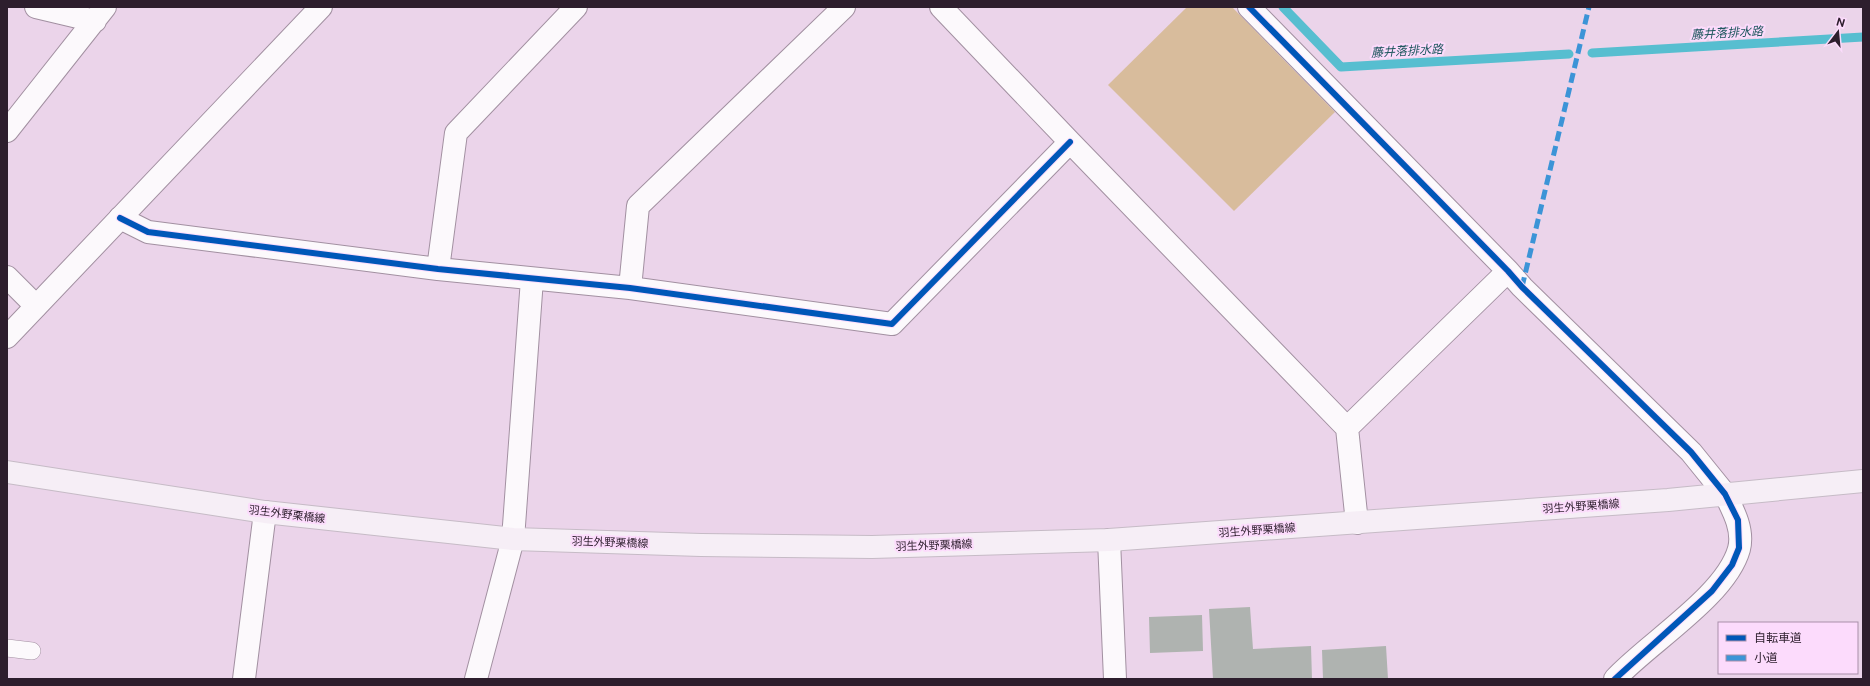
<svg xmlns="http://www.w3.org/2000/svg" width="1870" height="686" font-family="'Public Sans','Noto Sans JP',sans-serif">
<style>
.green{fill:#d8bc9c}
.lines{fill:none;stroke-linecap:round;stroke-linejoin:round}
.stream{stroke:#57bed0;stroke-width:9}
.building{fill:#afb3b0}
.service-casing{stroke:#a290a1;stroke-width:18}
.minor-casing{stroke:#a290a1;stroke-width:24}
.tertiary-casing{stroke:#a290a1;stroke-width:24}
.primary-casing{stroke:#c6bbc6;stroke-width:24}
.service{stroke:#fcf9fc;stroke-width:17}
.minor{stroke:#fcf9fc;stroke-width:22}
.tertiary{stroke:#fcf9fc;stroke-width:22}
.primary{stroke:#f6eef6;stroke-width:22}
.quiet{stroke:#3c94d7;stroke-width:5;stroke-dasharray:10 5;stroke-linecap:butt}
.cycleway-casing{stroke:#fcdbfc;stroke-width:8}
.cycleway{stroke:#0057b8;stroke-width:6}
.labels{text-anchor:middle;dominant-baseline:central;stroke-width:4;stroke-linejoin:round;paint-order:stroke}
.street-label{font-size:11px;fill:#2d1e2d;stroke:#fcdbfc}
.water-label{font-size:12px;font-style:italic;fill:#20585f;stroke:#fcdbfc}
</style>
<rect width="100%" height="100%" fill="#ebd4ea"/>
<path class="green" d="M 1187,7 L 1232,7 L 1335,112 L 1234,211 L 1108,85 Z"/>
<g class="lines">
<path class="stream" d="M 1283,7 L 1341,67 L 1569,54
M 1592,53 L 1863,37"/>
</g>
<path class="building" d="M 1250,607 L 1253,649 L 1311,646 L 1312,679 L 1213,679 L 1209,609 Z
M 1202,615 L 1203,651 L 1150,653 L 1149,617 Z
M 1386,646 L 1388,679 L 1323,679 L 1322,650 Z"/>
<g class="lines">
<defs>
<path id="service" d="M 7,648 L 32,651"/>
<path id="minor" d="M 36,7 L 95,21
M 941,7 L 1070,142 L 1347,428 L 1357,523
M 1249,7 L 1508,271 L 1522,287 L 1691,452 L 1725,494
M 7,131 L 105,7
M 120,218 L 148,232 L 438,269 L 630,288 L 892,324 L 1070,142
M 438,269 L 456,133 L 576,7
M 7,277 L 36,306
M 630,288 L 638,206 L 844,7
M 1347,428 L 1508,271
M 513,539 L 532,279
M 1109,540 L 1115,679
M 244,679 L 265,512"/>
<path id="tertiary" d="M 7,337 L 321,7
M 476,679 L 513,539
M 1615,679 C 1648,643 1726,596 1739,549 C 1744,530 1733,510 1725,494"/>
<path id="primary" d="M 7,472 L 265,512 L 513,539 L 701,545 L 872,547 L 1109,540 L 1668,500 L 1863,481"/>
</defs>
<use href="#service" class="service-casing"/>
<use href="#minor" class="minor-casing"/>
<use href="#tertiary" class="tertiary-casing"/>
<use href="#primary" class="primary-casing"/>
<use href="#service" class="service"/>
<use href="#minor" class="minor"/>
<use href="#tertiary" class="tertiary"/>
<use href="#primary" class="primary"/>
<path class="quiet" d="M 1522,287 L 1589,7"/>
<defs>
<path id="cycleway" d="M 1249,7 L 1508,271 L 1522,287 L 1691,452 L 1725,494 L 1738,520 L 1739,548 L 1732,565 L 1712,591 L 1615,679
M 120,218 L 148,232 L 438,269 L 630,288 L 892,324 L 1070,142"/>
</defs>
<use href="#cycleway" class="cycleway-casing"/>
<use href="#cycleway" class="cycleway"/>
</g>
<g class="labels">
<g class="street-label">
<text transform="translate(1581 506) rotate(-4)">羽生外野栗橋線</text>
<text transform="translate(287 514) rotate(7)">羽生外野栗橋線</text>
<text transform="translate(1257 530) rotate(-4)">羽生外野栗橋線</text>
<text transform="translate(610 542) rotate(2)">羽生外野栗橋線</text>
<text transform="translate(934 545) rotate(-2)">羽生外野栗橋線</text>
</g>
<g class="water-label">
<text transform="translate(1727 33) rotate(-3)">藤井落排水路</text>
<text transform="translate(1407 51) rotate(-3)">藤井落排水路</text>
</g>
</g>
<rect width="1870" height="686" fill="none" stroke="#2d1e2d" stroke-width="16"/>
<rect x="1718" y="622" width="140" height="52" fill="#fcdbfc" stroke="#a98fa9"/>
<rect x="1726" y="635" width="20" height="6" fill="#0057b8" stroke="#a98fa9"/>
<text x="1754" y="642" font-size="12" fill="#2d1e2d">自転車道</text>
<rect x="1726" y="655" width="20" height="6" fill="#3c94d7" stroke="#a98fa9"/>
<text x="1754" y="662" font-size="12" fill="#2d1e2d">小道</text>
<g transform="translate(1838 32) rotate(16)" stroke="#fcdbfc" stroke-width="3" paint-order="stroke">
<path d="M0-3L7 15L0 10L-7 15Z" fill="#2d1e2d"/>
<text y="-6" font-size="11" font-weight="bold" text-anchor="middle" fill="#2d1e2d">N</text>
</g>
</svg>
